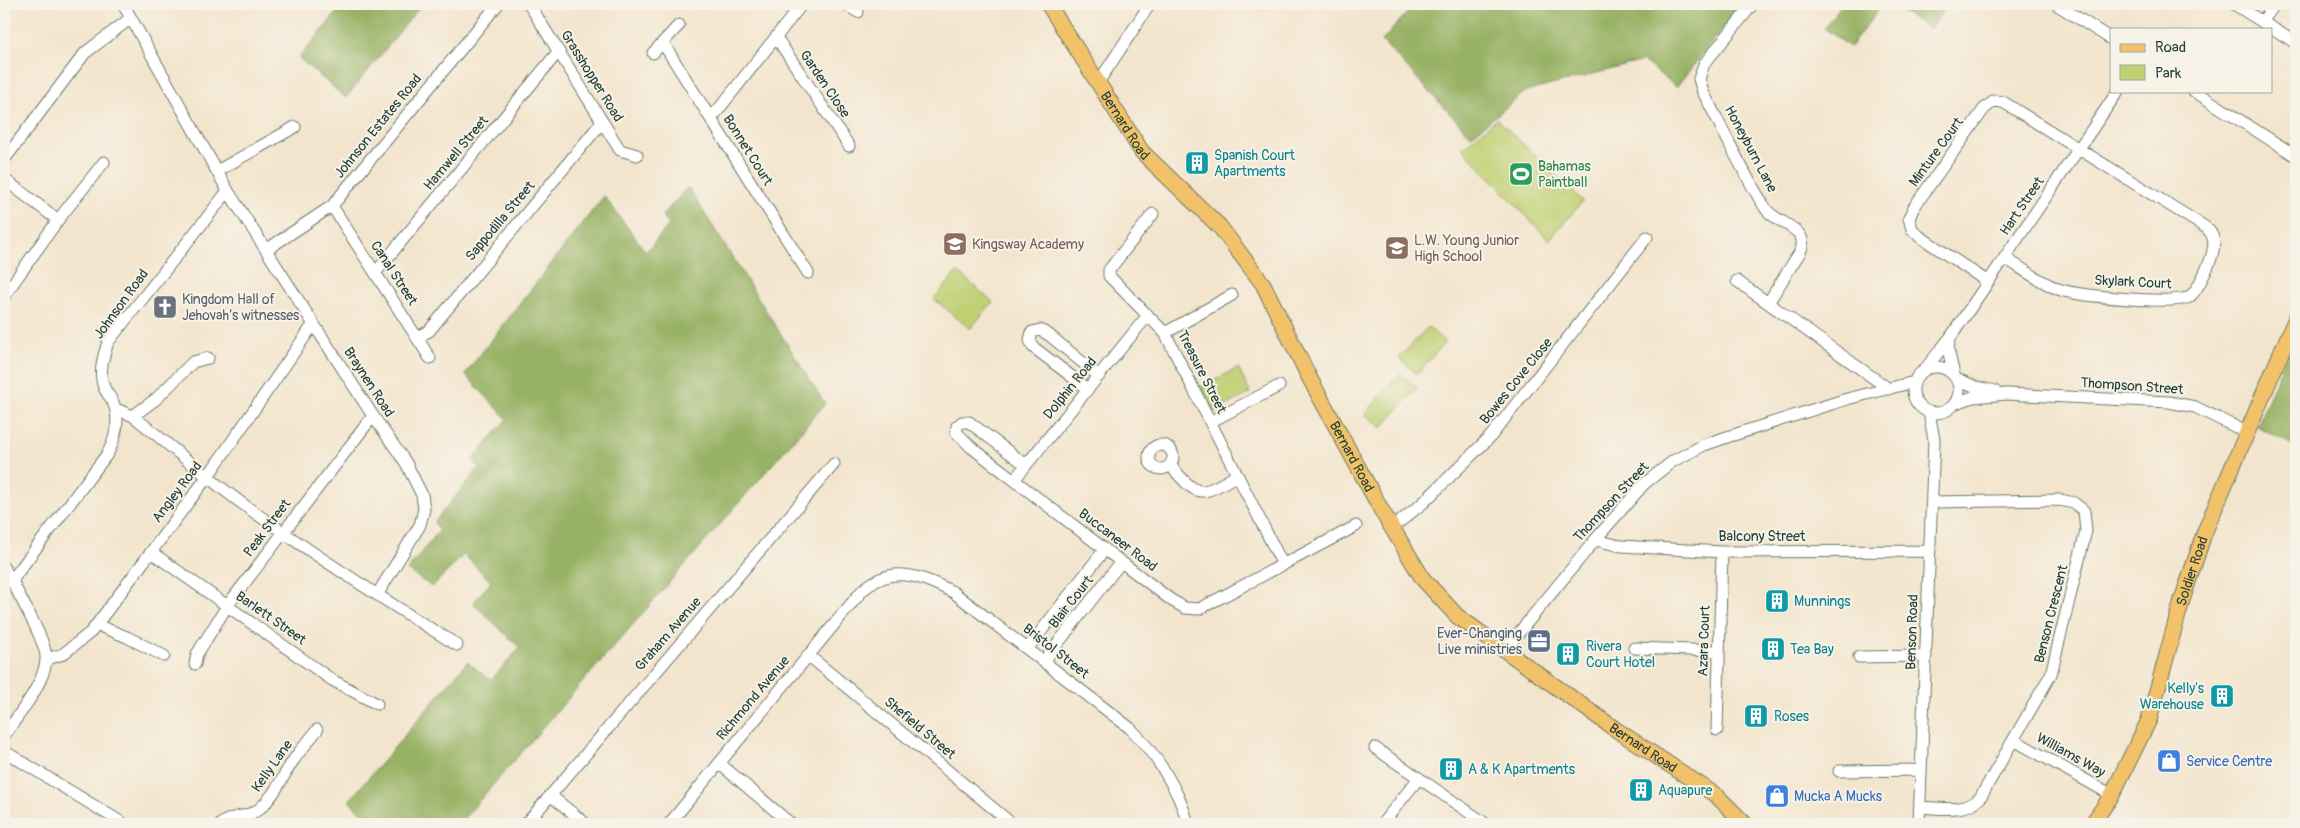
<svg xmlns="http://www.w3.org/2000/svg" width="2300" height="828" font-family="Pangolin,sans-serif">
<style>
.green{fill:#c0d073;stroke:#708654}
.forest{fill:#98b265;stroke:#5c784c}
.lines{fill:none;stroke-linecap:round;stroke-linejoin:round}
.minor-casing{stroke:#69786a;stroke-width:13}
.major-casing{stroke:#69786a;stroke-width:17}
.minor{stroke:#fff;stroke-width:11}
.major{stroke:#f2c26a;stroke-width:15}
.labels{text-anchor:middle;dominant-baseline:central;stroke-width:4;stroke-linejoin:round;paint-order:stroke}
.street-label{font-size:14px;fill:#1f3d34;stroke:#f7f3e8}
.culture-label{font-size:14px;fill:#0d838f;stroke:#f7f3e8;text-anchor:start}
.leisure-label{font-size:14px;fill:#27864d;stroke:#f7f3e8;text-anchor:start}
.education-label{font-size:14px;fill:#785e54;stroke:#f7f3e8;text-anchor:start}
.worship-label{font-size:14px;fill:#5b616d;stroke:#f7f3e8;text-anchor:start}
.service-label{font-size:14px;fill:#4e5e75;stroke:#f7f3e8;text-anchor:end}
.shop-label{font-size:14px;fill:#366cbe;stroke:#f7f3e8;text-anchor:start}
</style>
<rect width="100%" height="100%" fill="#f7f3e8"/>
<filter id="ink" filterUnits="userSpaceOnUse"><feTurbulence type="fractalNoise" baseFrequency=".02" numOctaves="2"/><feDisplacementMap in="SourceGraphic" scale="10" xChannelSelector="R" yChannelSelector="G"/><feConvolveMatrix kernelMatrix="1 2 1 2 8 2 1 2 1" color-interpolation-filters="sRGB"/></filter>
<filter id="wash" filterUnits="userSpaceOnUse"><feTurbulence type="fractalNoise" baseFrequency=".0096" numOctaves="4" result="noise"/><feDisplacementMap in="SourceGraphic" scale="20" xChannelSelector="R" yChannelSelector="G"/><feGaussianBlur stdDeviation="1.12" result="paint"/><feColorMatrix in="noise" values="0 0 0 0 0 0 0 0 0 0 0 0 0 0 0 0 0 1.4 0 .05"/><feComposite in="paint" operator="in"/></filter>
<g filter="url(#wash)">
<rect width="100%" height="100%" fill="#f3e5cd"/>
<path class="green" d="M 1497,119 L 1583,201 L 1549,240 L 1462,148 Z
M 957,272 L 993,302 L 970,329 L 934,299 Z
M 1428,327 L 1445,342 L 1417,374 L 1399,358 Z
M 1238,368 L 1250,393 L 1214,412 L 1201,387 Z
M 1400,374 L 1417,388 L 1382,428 L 1365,414 Z"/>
<path class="forest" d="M 344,4 L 422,4 L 346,98 L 299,58 Z
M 1415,4 L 1743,4 L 1676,87 L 1643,61 L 1525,92 L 1471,136 L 1382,41 Z
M 1842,4 L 1883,4 L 1850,47 L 1824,28 Z
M 1890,4 L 1948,4 L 1930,29 Z
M 688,187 L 825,404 L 459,824 L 362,824 L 367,818 L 349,801 L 467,662 L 491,680 L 520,648 L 473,603 L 491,582 L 464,555 L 432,587 L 407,570 L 439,531 L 434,522 L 479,468 L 473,460 L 507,419 L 465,374 L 604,196 L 646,252 L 669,225 L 662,216 Z
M 2296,333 L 2296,447 L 2257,426 Z"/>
</g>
<g filter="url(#ink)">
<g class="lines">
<defs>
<path id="minor" d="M 529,4 L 620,150 L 637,155
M 845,4 L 858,12
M 1753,4 L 1704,64 L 1699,79 L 1703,92 C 1724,131 1742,172 1766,209 C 1776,224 1812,228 1800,252 L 1768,303
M 2056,4 L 2111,39
M 2234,4 L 2296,43
M 2262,22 L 2275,4
M 776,37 L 849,146
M 663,43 L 808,273
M 653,53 L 679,25
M 1098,83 L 1150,4
M 2194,91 L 2296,156
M 711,119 L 802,4
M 4,160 L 85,53 L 131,18
M 217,171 L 295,127
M 4,179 L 58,220
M 228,191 L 373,416 L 406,463 L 422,495 L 424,509 L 420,525 L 377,595
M 332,206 L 430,358
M 1153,214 L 1109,270 L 1109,276 L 1165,333 L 1283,565
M 266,250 L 332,206 L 498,4
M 376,272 L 558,52
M 1737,281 L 1889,389
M 1988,282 L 1919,236 L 1912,229 L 1909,218 L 1914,207 L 1984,109 L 1994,101 L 2003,102 L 2205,227 C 2216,235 2215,246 2211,258 C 2208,267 2197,292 2189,297 C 2176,305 2078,296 2061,290 C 2041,283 2023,269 2005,258
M 4,296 L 58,220 L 104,162
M 1165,333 L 1232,295
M 418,337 L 429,331 L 602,122
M 1950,338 L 1948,349 L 1954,375
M1913 390a23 23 0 1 1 46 0a23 23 0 1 1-46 0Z
M 1925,369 L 1950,338 L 2118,91
M 1957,379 L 1976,387 L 1995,391
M 1088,389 L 1033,347 L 1030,340 L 1032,332 L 1040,330 L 1049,335 L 1099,376
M 1956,403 L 1973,397 L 2007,394 L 2169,402 L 2195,407 L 2248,433
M 116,409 L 133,416 C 171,446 208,479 247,507 C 315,556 386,601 457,645
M 133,416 L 156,399 L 193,362 L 208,358
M 1210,422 L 1279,386
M1149 457a12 12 0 1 1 24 0a12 12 0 1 1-24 0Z
M 1026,465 L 969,422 L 962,422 L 957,426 L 956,432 L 971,447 L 1171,600 L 1185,608 L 1199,609 L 1356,526
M 1170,465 C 1199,499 1200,497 1237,475
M 1014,480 L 1148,315
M 1392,528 L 1423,503 L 1491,436 L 1647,237
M 1595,540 L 1621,546 L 1722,552 L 1930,551
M 151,552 L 332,680 L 377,704
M 4,568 L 13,583
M 97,625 L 127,637 L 164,656
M 1028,648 L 1105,549
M 1634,648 L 1719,651
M 1504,651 L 1595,540 L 1644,484 L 1673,461 L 1704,445 L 1727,437 L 1847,399 L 1914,382
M 808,655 L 1012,824
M 1859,657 L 1926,656
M 47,659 L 63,654 L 91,632 L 208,476 L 313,325
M 1044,661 L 1121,562
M 195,664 L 197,654 L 227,606 L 373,416
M 1717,730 L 1722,552
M 4,736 C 17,716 44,685 46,660 C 48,644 21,600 13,583 L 15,576 L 108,453 C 117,435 122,415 110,397 C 106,392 103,387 102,380 C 100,366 104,355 108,342 L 228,191 L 123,4
M 2014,740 L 2112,795
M 1375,748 L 1486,824
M 4,751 L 124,824
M 719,763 L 791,824
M 1839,771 L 1921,770
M 550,795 L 586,824
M 1920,807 C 1940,808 1965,813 1980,798 L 2051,674 L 2086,531 L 2084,511 L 2074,503 L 2060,500 L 1932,502
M 221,824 C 231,815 248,818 259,809 C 275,796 282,777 293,761 C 300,750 309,741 317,730
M 526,824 L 834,464
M 669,824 L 861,592 C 891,563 920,576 953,592 L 1130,728 C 1155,753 1179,789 1188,824
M 1382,824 L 1419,778
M 1919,824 L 1934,440 L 1929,412"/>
<g id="major">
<path id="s1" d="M 1048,4 L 1142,152 L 1220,227 L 1263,284 L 1309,377 L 1383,513 L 1423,579 L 1457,616 L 1615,729 L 1717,796 L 1745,824"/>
<path id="s2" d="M 2092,824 L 2112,795 L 2149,720 L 2182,600 L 2205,531 L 2296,318"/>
</g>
</defs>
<use href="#minor" class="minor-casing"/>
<use href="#major" class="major-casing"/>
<use href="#minor" class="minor"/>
<use href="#major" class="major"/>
</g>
</g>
<defs>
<symbol id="building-square" viewBox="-11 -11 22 22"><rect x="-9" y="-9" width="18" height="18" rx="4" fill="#0f9aa8" stroke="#f7f3e8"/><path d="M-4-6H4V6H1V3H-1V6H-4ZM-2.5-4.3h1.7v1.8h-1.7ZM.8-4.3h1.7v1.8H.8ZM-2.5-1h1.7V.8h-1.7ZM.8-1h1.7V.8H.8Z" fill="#fff"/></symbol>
<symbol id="stadium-square" viewBox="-11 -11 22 22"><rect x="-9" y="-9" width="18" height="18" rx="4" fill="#2e9e5b" stroke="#f7f3e8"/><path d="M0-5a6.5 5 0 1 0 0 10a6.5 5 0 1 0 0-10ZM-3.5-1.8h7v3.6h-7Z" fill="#fff"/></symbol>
<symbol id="school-square" viewBox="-11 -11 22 22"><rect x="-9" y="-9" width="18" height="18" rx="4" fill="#8d6e63" stroke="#f7f3e8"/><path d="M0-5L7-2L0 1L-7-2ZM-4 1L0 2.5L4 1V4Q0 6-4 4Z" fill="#fff"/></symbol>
<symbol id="church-square" viewBox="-11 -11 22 22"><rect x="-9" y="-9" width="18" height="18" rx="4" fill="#6b7280" stroke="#f7f3e8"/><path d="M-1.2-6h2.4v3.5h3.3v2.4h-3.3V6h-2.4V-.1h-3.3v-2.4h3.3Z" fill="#fff"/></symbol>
<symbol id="office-square" viewBox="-11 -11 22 22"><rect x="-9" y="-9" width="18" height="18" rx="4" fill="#5c6f8a" stroke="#f7f3e8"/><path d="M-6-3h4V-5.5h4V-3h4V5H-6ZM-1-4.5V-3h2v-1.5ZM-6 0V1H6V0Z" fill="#fff"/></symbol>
<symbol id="shop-square" viewBox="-11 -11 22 22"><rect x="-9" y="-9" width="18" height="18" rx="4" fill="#3f7fe0" stroke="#f7f3e8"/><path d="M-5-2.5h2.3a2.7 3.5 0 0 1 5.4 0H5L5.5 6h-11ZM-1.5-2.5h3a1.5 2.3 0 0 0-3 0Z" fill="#fff"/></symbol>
</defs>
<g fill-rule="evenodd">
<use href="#building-square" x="1183" y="149" width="28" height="28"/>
<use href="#stadium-square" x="1507" y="160" width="28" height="28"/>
<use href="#school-square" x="941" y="230" width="28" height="28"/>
<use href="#school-square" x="1383" y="234" width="28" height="28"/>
<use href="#church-square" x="151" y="293" width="28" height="28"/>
<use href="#building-square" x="1763" y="587" width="28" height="28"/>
<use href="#office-square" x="1525" y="627" width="28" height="28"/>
<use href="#building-square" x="1759" y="635" width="28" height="28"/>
<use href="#building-square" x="1554" y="640" width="28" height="28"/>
<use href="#building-square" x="2208" y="682" width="28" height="28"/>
<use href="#building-square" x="1742" y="702" width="28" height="28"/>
<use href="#shop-square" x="2155" y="747" width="28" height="28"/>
<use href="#building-square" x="1437" y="755" width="28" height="28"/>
<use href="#building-square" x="1627" y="776" width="28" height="28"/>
<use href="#shop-square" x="1763" y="782" width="28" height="28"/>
</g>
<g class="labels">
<g class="street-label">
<text transform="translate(592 76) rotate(58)">Grasshopper Road</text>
<text transform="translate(825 84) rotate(56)">Garden Close</text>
<text stroke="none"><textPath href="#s1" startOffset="144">Bernard Road</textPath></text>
<text transform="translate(378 126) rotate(-51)">Johnson Estates Road</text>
<text transform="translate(1751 149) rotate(62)">Honeyburn Lane</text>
<text transform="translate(748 150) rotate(58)">Bonnet Court</text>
<text transform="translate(1936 152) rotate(-54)">Minture Court</text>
<text transform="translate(456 153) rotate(-50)">Hamwell Street</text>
<text transform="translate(2022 206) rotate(-56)">Hart Street</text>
<text transform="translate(500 221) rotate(-50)">Sappodilla Street</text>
<text transform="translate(394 273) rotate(57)">Canal Street</text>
<text transform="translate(2133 282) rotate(3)">Skylark Court</text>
<text transform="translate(121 304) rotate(-54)">Johnson Road</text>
<text transform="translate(1202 372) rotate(63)">Treasure Street</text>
<text transform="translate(1516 381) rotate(-51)">Bowes Cove Close</text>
<text transform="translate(369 382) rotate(57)">Braynen Road</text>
<text transform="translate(2132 386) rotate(4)">Thompson Street</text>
<text transform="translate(1070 388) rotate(-51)">Dolphin Road</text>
<text stroke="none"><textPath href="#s1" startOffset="549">Bernard Road</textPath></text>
<text transform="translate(177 492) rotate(-53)">Angley Road</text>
<text transform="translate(1611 502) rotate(-47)">Thompson Street</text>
<text transform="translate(267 528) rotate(-53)">Peak Street</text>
<text x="1762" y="536">Balcony Street</text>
<text transform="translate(1118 540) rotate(37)">Buccaneer Road</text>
<text stroke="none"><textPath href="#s2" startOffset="274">Soldier Road</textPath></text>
<text transform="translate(1071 602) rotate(-52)">Blair Court</text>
<text transform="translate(2051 614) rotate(-76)">Benson Crescent</text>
<text transform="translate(271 618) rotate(35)">Barlett Street</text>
<text transform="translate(1912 632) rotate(-88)">Benson Road</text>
<text transform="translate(668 634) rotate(-49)">Graham Avenue</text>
<text transform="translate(1704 641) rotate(-88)">Azara Court</text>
<text transform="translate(1056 651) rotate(38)">Bristol Street</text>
<text transform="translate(753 698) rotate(-50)">Richmond Avenue</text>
<text transform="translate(920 728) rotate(40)">Shefield Street</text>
<text stroke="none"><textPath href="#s1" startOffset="969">Bernard Road</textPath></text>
<text transform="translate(2071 755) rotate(29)">Williams Way</text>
<text transform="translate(272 766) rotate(-55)">Kelly Lane</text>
</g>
<g class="culture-label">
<text x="1214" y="155">Spanish Court<tspan x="1214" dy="16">Apartments</tspan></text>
<text x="1794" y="601">Munnings</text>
<text x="1586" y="646">Rivera<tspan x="1586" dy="16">Court Hotel</tspan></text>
<text x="1790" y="649">Tea Bay</text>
<text x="2204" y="688" text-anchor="end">Kelly's<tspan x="2204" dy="16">Warehouse</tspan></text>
<text x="1774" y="716">Roses</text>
<text x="1468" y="769">A &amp; K Apartments</text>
<text x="1658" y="790">Aquapure</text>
</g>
<g class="leisure-label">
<text x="1538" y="166">Bahamas<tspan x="1538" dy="16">Paintball</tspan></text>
</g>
<g class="education-label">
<text x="1414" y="240">L.W. Young Junior<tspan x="1414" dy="16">High School</tspan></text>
<text x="972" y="244">Kingsway Academy</text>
</g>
<g class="worship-label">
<text x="182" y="299">Kingdom Hall of<tspan x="182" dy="16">Jehovah’s witnesses</tspan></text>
</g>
<g class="service-label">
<text x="1522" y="633">Ever-Changing<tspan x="1522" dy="16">Live ministries</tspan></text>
</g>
<g class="shop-label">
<text x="2186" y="761">Service Centre</text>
<text x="1794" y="796">Mucka A Mucks</text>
</g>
</g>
<rect width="2300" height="828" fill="none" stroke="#f7f3e8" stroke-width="20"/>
<rect x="2110" y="28" width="162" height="65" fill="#f7f3e8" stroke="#a1aaa0"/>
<rect x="2120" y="44" width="25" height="8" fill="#f2c26a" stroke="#a1aaa0"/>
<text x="2155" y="52" font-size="15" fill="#1f3d34">Road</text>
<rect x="2120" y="65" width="25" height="15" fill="#c0d073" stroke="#a1aaa0"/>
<text x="2155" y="78" font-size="15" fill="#1f3d34">Park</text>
</svg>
